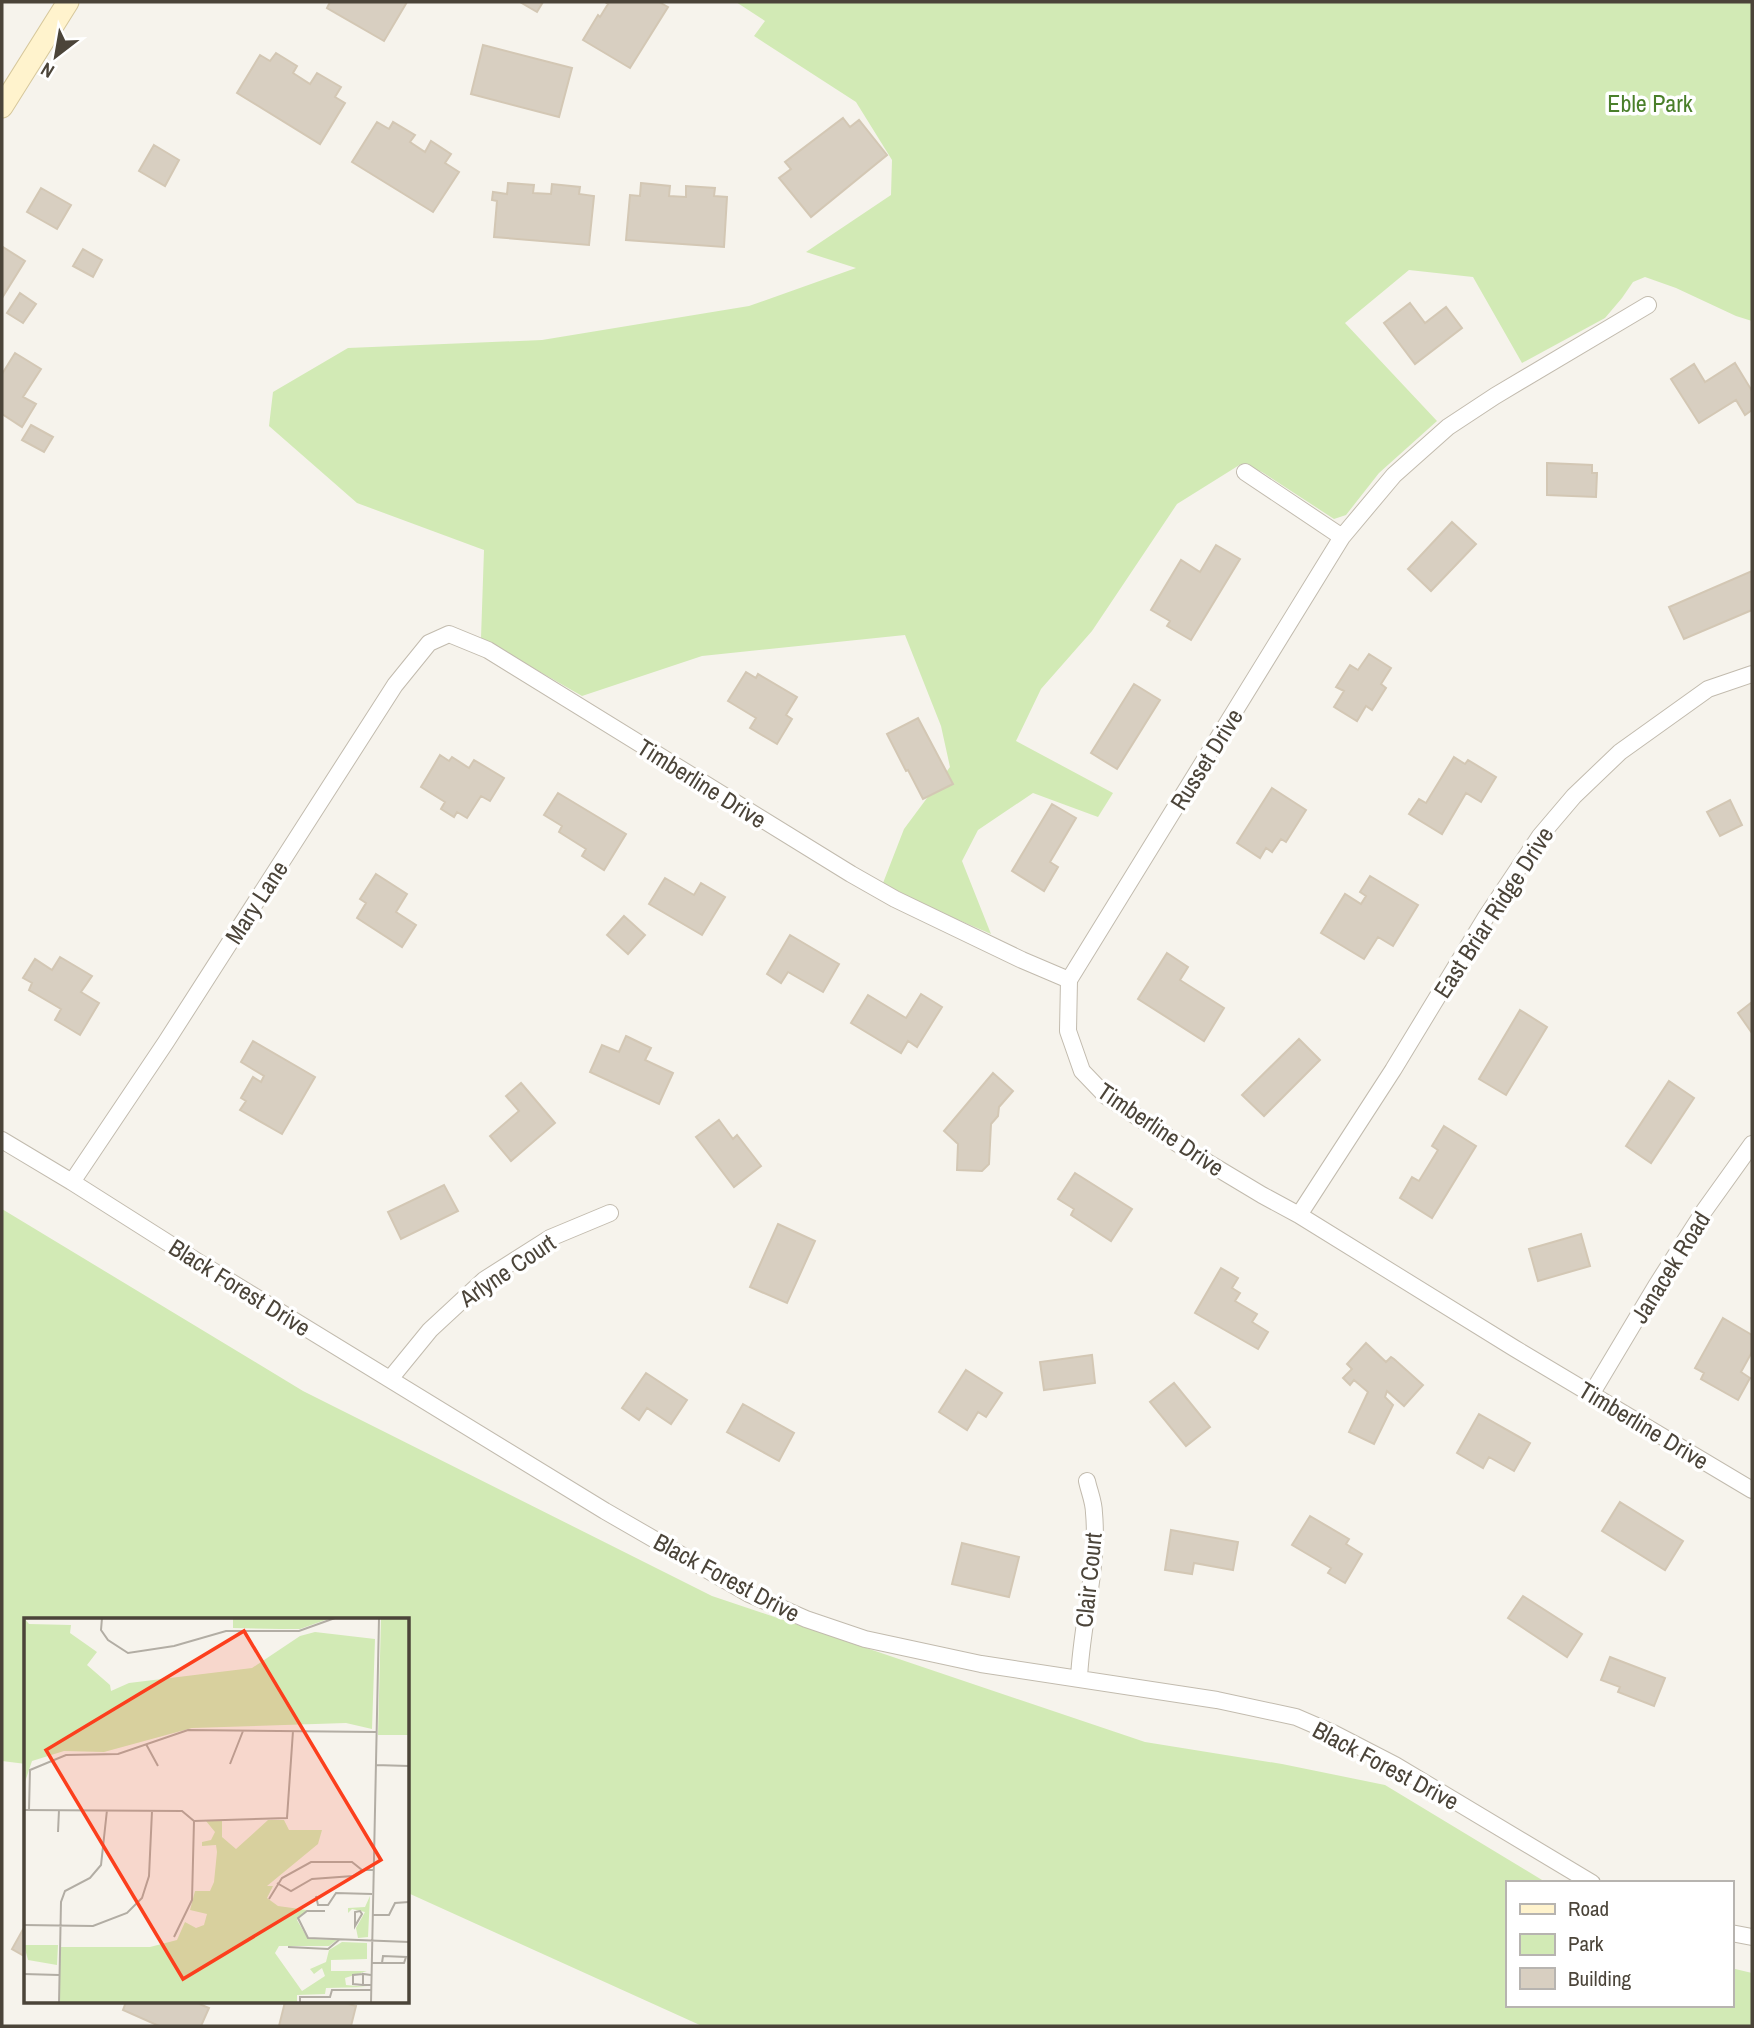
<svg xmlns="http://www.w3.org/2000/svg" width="1754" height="2028" font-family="'Archivo Narrow',sans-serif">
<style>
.green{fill:#d2eab5}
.building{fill:#d8cfc1;stroke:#d3c7b4;stroke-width:2}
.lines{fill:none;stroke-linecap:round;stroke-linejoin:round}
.street-casing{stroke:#c2bbae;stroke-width:18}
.secondary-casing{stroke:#d6c79b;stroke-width:23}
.street{stroke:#fff;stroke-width:16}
.secondary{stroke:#fff3cd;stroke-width:21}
.labels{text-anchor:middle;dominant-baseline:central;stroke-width:7;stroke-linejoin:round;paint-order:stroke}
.park-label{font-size:24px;fill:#4a7f2a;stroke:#fff}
.street-label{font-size:24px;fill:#4b4439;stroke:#fff}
.inset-road{fill:none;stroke:#b2ada4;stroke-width:2}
.view{fill:#fc3f1d;fill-opacity:0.15;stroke:#fc3f1d;stroke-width:3.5}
.inset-edge{fill:none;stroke:#4b4439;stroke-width:3.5}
</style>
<rect width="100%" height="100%" fill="#f6f3ec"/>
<path class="green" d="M 736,2 L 1752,2 L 1752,321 L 1736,316 L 1676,288 L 1645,277 L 1633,282 L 1622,298 L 1605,318 L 1522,363 L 1473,277 L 1409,270 L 1345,323 L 1437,421 L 1379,473 L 1346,515 L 1334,519 L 1262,472 L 1241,464 L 1177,504 L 1092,631 L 1041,689 L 1016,741 L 1113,793 L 1098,817 L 1033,793 L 978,830 L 962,861 L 991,934 L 926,906 L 883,883 L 904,829 L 950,767 L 941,726 L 905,635 L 702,656 L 582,696 L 481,638 L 484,550 L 357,503 L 269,426 L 273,392 L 348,348 L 542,340 L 749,306 L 856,268 L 806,252 L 891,195 L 892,160 L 856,102 L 754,36 L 765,21 Z
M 2,1209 L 303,1391 L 712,1596 L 1145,1742 L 1282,1764 L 1385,1785 L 1547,1883 L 1507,1883 L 1507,2005 L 1731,2005 L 1731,1968 L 1752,1973 L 1752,2026 L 702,2026 L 408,1893 L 408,1620 L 26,1620 L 26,1764 L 2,1761 Z"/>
<path class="building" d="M 330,2 L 407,2 L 384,41 L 327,8 Z
M 520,2 L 543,2 L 537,12 Z
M 605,2 L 659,2 L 668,7 L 630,68 L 583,40 L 598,15 L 600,17 L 608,4 Z
M 483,45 L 572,68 L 559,117 L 471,94 Z
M 276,53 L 297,66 L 293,73 L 310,84 L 317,73 L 341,87 L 335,97 L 345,103 L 320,144 L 237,93 L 260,55 L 270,61 Z
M 843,118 L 850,127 L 859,120 L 887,155 L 811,217 L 779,178 L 791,169 L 785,162 Z
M 377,122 L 389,129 L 393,122 L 415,135 L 410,142 L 425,152 L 431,141 L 451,154 L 445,163 L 459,172 L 433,212 L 352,162 Z
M 154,145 L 179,160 L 165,186 L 139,171 Z
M 508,183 L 534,185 L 533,193 L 551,194 L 552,184 L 580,187 L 579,194 L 594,196 L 589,245 L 494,237 L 497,201 L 492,200 L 493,192 L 507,194 Z
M 641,183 L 670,186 L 669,196 L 686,197 L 686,186 L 715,188 L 714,196 L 727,197 L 724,247 L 626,240 L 630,195 L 640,196 Z
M 41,188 L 71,205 L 57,229 L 27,212 Z
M 3,247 L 25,261 L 2,298 L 2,249 Z
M 83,249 L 102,260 L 93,277 L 73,266 Z
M 20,293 L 36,304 L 23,323 L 7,313 Z
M 1410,303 L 1425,323 L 1446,307 L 1462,328 L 1415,364 L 1384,323 Z
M 15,353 L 41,369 L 23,397 L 36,404 L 22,427 L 2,414 L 2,374 Z
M 1735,363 L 1752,391 L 1752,410 L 1745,415 L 1736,400 L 1699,423 L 1671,379 L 1694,364 L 1705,382 Z
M 31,425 L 53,437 L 44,452 L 22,440 Z
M 1547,463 L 1592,465 L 1592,473 L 1597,473 L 1596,497 L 1547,495 Z
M 1452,522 L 1476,544 L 1431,591 L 1408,569 Z
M 1216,545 L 1240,559 L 1191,640 L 1167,626 L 1170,621 L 1151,610 L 1181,560 L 1200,572 Z
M 1752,571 L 1752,610 L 1684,639 L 1669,607 Z
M 1369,654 L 1391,668 L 1381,684 L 1386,688 L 1372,710 L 1366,706 L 1357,721 L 1334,707 L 1344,691 L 1336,687 L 1350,665 L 1358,670 Z
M 746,672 L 756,678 L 758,674 L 797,697 L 786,715 L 792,719 L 777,744 L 750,728 L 756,718 L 728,701 Z
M 1134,684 L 1160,700 L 1117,769 L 1091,753 Z
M 918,718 L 953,784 L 923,799 L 908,770 L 906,771 L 887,734 Z
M 440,755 L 449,761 L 452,757 L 469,768 L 474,760 L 504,778 L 490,801 L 481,796 L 467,818 L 457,812 L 454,817 L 441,809 L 445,802 L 421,787 Z
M 1454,757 L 1465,764 L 1468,760 L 1496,777 L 1481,802 L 1466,793 L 1442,834 L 1409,814 L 1419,799 L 1426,803 Z
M 1272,788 L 1306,810 L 1286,842 L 1281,839 L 1272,852 L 1266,848 L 1260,858 L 1237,843 Z
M 558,793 L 626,834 L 604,870 L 582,856 L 586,849 L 559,832 L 562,826 L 544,815 Z
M 1730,800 L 1742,825 L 1720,836 L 1707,812 Z
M 1052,804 L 1076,818 L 1050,862 L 1058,867 L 1044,891 L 1012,871 Z
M 376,874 L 407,894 L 396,912 L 416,925 L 402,947 L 357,918 L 366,903 L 360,899 Z
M 1370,876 L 1418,905 L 1393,946 L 1378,937 L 1364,959 L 1321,933 L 1345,894 L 1361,904 L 1366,896 L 1360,892 Z
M 665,878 L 694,895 L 701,883 L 725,897 L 702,935 L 649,904 Z
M 624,916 L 645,935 L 628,954 L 607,935 Z
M 790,935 L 839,964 L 823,992 L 788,972 L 781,983 L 767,974 Z
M 1167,953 L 1188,967 L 1180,980 L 1224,1008 L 1204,1041 L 1138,999 Z
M 60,957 L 92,976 L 81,992 L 99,1003 L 80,1035 L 55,1020 L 61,1009 L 29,990 L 32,983 L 23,978 L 35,959 L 52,970 Z
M 921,994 L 942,1007 L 917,1047 L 908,1041 L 901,1053 L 851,1023 L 868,995 L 906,1018 Z
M 1752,1002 L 1752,1033 L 1738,1013 Z
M 1520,1010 L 1547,1027 L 1506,1095 L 1479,1079 Z
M 626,1036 L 651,1048 L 645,1060 L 673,1073 L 659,1104 L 590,1072 L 602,1045 L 619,1052 Z
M 1299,1039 L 1320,1060 L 1264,1116 L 1242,1095 Z
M 253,1041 L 315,1077 L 282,1134 L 240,1110 L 246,1101 L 241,1098 L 253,1077 L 261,1082 L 264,1076 L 241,1062 Z
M 993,1073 L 1013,1091 L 999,1107 L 998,1116 L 991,1124 L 989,1164 L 982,1171 L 957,1170 L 958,1144 L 944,1131 Z
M 1669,1081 L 1694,1098 L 1651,1163 L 1626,1146 Z
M 521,1083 L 555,1123 L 511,1161 L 490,1136 L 519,1111 L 506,1096 Z
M 719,1120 L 733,1139 L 737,1135 L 761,1166 L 734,1187 L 696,1137 Z
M 1444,1126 L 1476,1146 L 1432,1218 L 1400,1198 L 1412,1177 L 1419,1181 L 1438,1150 L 1432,1146 Z
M 1075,1173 L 1132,1209 L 1111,1241 L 1071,1215 L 1074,1209 L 1058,1199 Z
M 444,1185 L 458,1211 L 401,1239 L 388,1212 Z
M 778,1224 L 815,1241 L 787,1303 L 750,1287 Z
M 1581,1234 L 1590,1266 L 1538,1281 L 1529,1249 Z
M 1221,1268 L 1238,1278 L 1232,1288 L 1240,1293 L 1235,1301 L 1257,1314 L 1252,1322 L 1268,1332 L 1258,1349 L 1195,1313 Z
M 1723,1318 L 1752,1335 L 1752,1352 L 1741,1372 L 1750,1378 L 1738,1400 L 1701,1379 L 1704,1373 L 1695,1368 Z
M 1366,1343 L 1386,1362 L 1391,1357 L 1394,1359 L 1423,1385 L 1404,1406 L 1387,1391 L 1385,1397 L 1393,1405 L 1374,1444 L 1349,1432 L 1368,1392 L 1354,1380 L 1350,1385 L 1343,1378 L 1352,1369 L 1347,1364 Z
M 1092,1355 L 1095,1383 L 1044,1390 L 1040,1362 Z
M 966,1370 L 1002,1393 L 986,1417 L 978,1412 L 967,1430 L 939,1412 Z
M 646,1373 L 687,1400 L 671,1424 L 647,1408 L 639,1420 L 622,1408 Z
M 1174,1383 L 1210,1427 L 1186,1446 L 1150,1402 Z
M 743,1404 L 794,1433 L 779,1461 L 727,1432 Z
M 1479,1414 L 1530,1443 L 1514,1471 L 1489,1457 L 1483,1468 L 1457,1453 Z
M 1620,1502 L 1683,1541 L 1665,1570 L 1602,1531 Z
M 1310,1516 L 1349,1539 L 1346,1544 L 1362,1554 L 1345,1583 L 1328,1573 L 1331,1568 L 1292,1545 Z
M 1171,1530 L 1238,1542 L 1233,1570 L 1194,1563 L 1192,1574 L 1165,1570 Z
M 962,1543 L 1019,1557 L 1009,1597 L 952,1584 Z
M 1523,1596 L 1582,1634 L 1567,1657 L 1508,1618 Z
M 1610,1657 L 1665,1678 L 1654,1706 L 1618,1692 L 1620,1687 L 1601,1680 Z
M 26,1924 L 26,1957 L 12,1949 Z
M 126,2002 L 195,2002 L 209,2008 L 201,2026 L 159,2026 L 123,2010 Z
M 285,2002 L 341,2002 L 356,2006 L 351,2026 L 279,2026 Z"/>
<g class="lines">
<defs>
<path id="street" d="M 1245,472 L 1342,537
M 1069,980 L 1342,537 L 1394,475 L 1448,427 L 1495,396 L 1648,305
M 2,1140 L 72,1182 L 195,1260 L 605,1511 L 749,1594 L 806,1619 L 865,1639 L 981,1664 L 1217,1700 L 1296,1717 L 1333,1733 L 1395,1765 L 1592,1883
M 72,1182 L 166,1042 L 395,685 L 429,643 L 449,634 L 488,650 L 851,874 L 895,899 L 1022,960 L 1069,980 L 1068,1031 L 1082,1071 L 1106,1096 L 1187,1150 L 1262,1195 L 1299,1215 L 1514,1348 L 1752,1490
M 1299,1215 L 1393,1070 L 1486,917 L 1540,836 L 1574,796 L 1620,752 L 1708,689 L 1752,674
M 390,1379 L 430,1330 L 484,1280 L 550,1238 L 610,1213
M 1592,1393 L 1656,1286 L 1704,1211 L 1752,1144
M 1079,1679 C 1081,1625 1099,1566 1094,1513 C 1094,1502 1089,1491 1087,1481
M 1731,1933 L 1752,1937"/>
<path id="secondary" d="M 2,107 L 68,2"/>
</defs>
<use href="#street" class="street-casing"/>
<use href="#secondary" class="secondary-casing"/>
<use href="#street" class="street"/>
<use href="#secondary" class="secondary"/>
</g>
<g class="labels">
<g class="park-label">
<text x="1650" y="103">Eble Park</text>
</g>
<g class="street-label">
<text transform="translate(1206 759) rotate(-58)">Russet Drive</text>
<text transform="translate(702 783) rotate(32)">Timberline Drive</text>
<text transform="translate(256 902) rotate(-57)">Mary Lane</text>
<text transform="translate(1493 912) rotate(-57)">East Briar Ridge Drive</text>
<text transform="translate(1161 1129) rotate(34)">Timberline Drive</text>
<text transform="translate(1670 1267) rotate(-58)">Janacek Road</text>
<text transform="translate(507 1270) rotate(-34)">Arlyne Court</text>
<text transform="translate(240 1287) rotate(32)">Black Forest Drive</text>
<text transform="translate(1644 1425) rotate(31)">Timberline Drive</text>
<text transform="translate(727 1577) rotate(28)">Black Forest Drive</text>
<text transform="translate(1088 1580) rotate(-84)">Clair Court</text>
<text transform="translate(1386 1765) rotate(28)">Black Forest Drive</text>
</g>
</g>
<g transform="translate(24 1618)">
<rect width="385" height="385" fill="#f6f3ec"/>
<path d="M 0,0 L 5,6 L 47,7 L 46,15 L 73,34 L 63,47 L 86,67 L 87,73 L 105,65 L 228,50 L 276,18 L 291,14 L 351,21 L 348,111 L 322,105 L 168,110 L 80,134 L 40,133 L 8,143 L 0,167 ZM 209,0 L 307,0 L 276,11 L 256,11 L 209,10 ZM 357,0 L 385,0 L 385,117 L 354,117 ZM 198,202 L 198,219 L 212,231 L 244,202 L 260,202 L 265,212 L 298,212 L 294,226 L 243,268 L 249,268 L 243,280 L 254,288 L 283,292 L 273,302 L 284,321 L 313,322 L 305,328 L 255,328 L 251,335 L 278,373 L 301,358 L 298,350 L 290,356 L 286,351 L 302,344 L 305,332 L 318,324 L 343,325 L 343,341 L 307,342 L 307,353 L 343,353 L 321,360 L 322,367 L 343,369 L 302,370 L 301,376 L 273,377 L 273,385 L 36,385 L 36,329 L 126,329 L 153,322 L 161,304 L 172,310 L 180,307 L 183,296 L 166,292 L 171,273 L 186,273 L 190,264 L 193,234 L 192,227 L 178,228 L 178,224 L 187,222 L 191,214 L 182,203 ZM 346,278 L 344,319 L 334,320 L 332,310 L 341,294 L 328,291 L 324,295 L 324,290 L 341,289 ZM 0,327 L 34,327 L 33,347 L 4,342 Z" fill="#d2eab5"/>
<path class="inset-road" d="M 78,0 L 77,12 L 84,22 L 104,35 L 150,28 L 202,13 L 275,13 L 311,0M 122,126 L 134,148M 206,146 L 219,113M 351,147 L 385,148M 0,192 L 158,193 L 170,203 L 263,200 L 269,113M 5,192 L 6,152 L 42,137 L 94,136 L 164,112 L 352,114M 34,214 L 35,192M 253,265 L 267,273 L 288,261 L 329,258 L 338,252M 292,278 L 294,287 L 304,287 L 312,275 L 348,276M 245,281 L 258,260 L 287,244 L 328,244 L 338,252 L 349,252M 301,293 L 283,293 L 274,300 L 284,320 L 385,324M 336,293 L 338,296 L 331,308 L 331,294 ZM 348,297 L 365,297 L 371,285 L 385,284M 0,307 L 69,308 L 103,295 L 118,280 L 125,258 L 128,193M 150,319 L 168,282 L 170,203M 264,329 L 304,331 L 316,321M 347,345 L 380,345 L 382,339 L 359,338 L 358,345M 0,356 L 35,357M 339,367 L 329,366 L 329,357 L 339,356M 347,367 L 339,367 L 339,356 L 347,357M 35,385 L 37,284 L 41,273 L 66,260 L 77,247 L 83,192M 276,385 L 276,379 L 306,379 L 308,372 L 347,372M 347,385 L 355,0"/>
<path class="view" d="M 220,13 L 357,242 L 159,361 L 22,132 Z"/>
<rect width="385" height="385" class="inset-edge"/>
</g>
<rect width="1754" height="2028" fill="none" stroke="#4b4439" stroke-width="7"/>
<rect x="1506" y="1881" width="228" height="126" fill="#ffffff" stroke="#b7b4b0" stroke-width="2"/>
<rect x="1520" y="1904" width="35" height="10" fill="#fff3cd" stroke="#b7b4b0" stroke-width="2"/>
<text x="1568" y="1916" font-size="21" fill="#4b4439">Road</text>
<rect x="1520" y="1934" width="35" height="21" fill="#d2eab5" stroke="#b7b4b0" stroke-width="2"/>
<text x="1568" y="1951" font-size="21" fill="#4b4439">Park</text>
<rect x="1520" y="1968" width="35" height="21" fill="#d8cfc1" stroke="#b7b4b0" stroke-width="2"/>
<text x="1568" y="1986" font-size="21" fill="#4b4439">Building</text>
<g transform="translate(56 56) rotate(211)" stroke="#ffffff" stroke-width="5" paint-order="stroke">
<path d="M0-5L12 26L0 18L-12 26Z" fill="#4b4439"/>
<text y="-10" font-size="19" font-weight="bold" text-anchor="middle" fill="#4b4439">N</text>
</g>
</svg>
